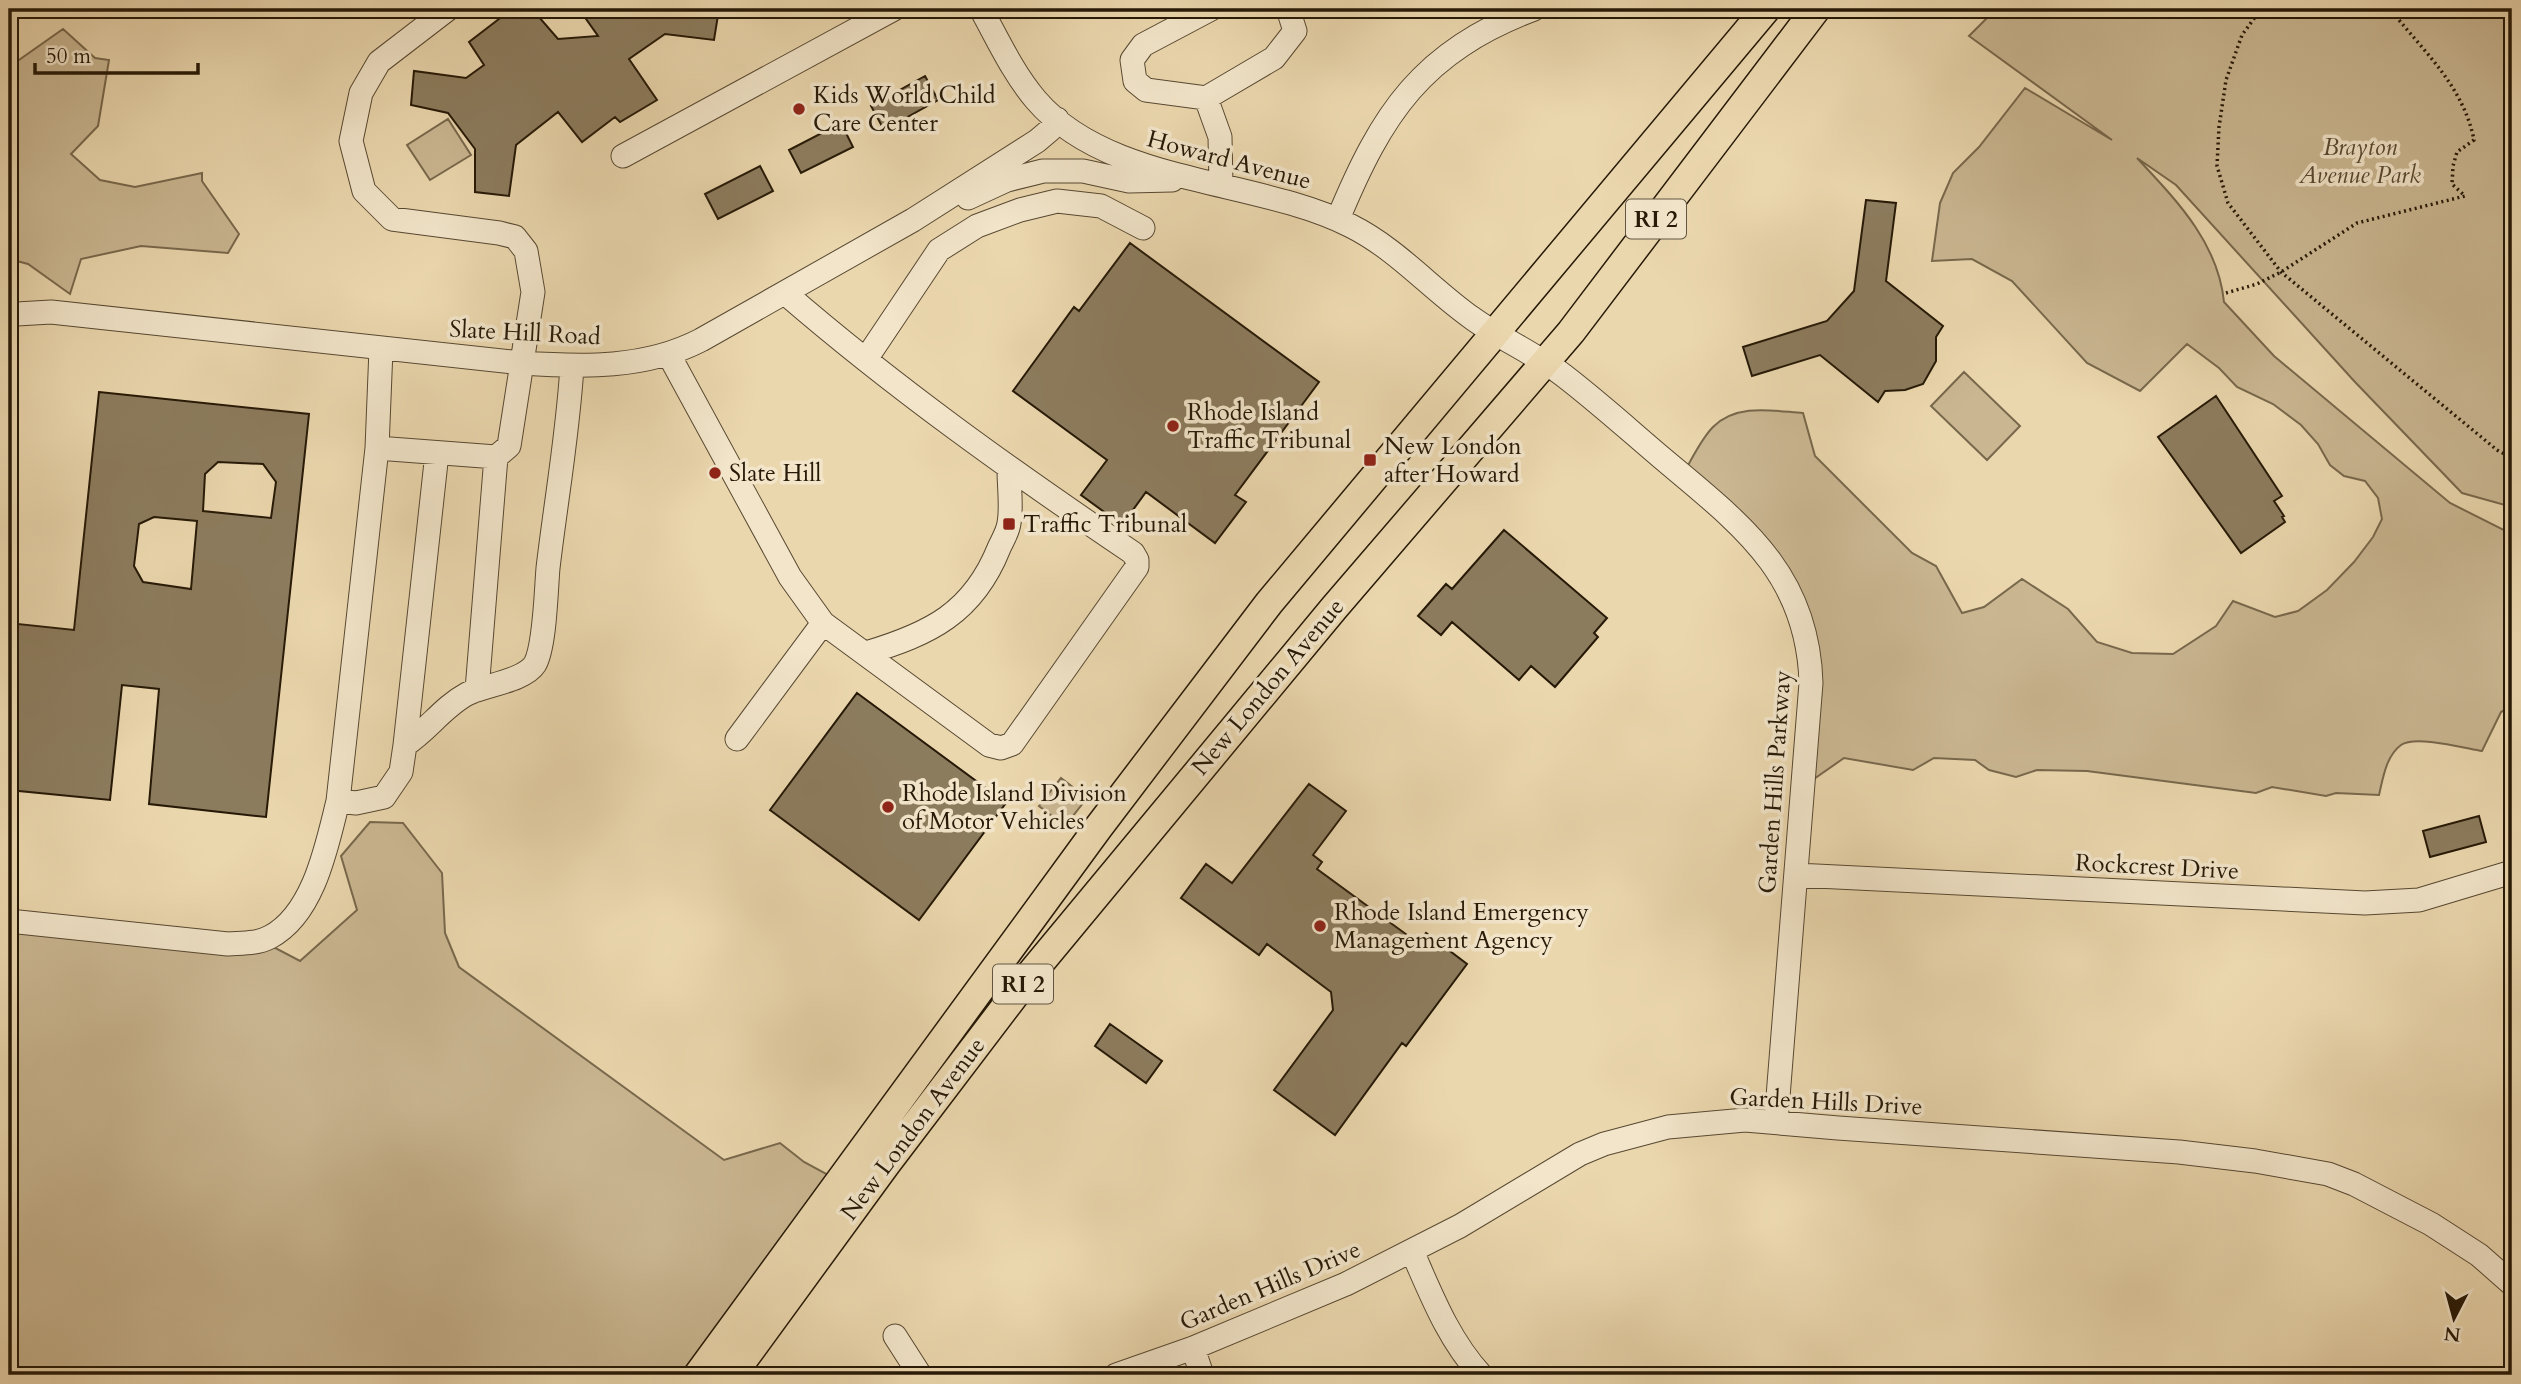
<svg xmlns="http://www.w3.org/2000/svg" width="2521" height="1384" font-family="Cardo,serif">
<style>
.green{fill:#cab792;stroke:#78684c;stroke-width:2}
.building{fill:#8c7c5e;stroke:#261907;stroke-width:2;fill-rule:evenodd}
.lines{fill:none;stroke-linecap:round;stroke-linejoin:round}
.minor-casing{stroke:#574831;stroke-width:25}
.major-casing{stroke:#261907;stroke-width:31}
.path{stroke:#261907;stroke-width:3.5;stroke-dasharray:2 3.5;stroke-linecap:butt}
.minor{stroke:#f2e5ca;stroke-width:23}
.major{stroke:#ebd7ae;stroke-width:28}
.poi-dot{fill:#8f2418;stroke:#f2e5ca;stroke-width:2.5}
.labels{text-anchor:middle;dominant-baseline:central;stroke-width:7;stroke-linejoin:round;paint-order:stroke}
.shield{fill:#f2e5ca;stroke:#635642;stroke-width:2}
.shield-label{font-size:23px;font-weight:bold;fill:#261907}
.poi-label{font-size:24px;fill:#261907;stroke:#f2e5ca;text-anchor:start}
.park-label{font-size:24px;font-style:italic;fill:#574831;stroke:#f2e5ca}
.street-label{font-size:24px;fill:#261907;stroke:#f2e5ca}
</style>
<rect width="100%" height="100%" fill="#ebd7ae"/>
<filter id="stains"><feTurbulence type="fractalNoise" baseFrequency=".00286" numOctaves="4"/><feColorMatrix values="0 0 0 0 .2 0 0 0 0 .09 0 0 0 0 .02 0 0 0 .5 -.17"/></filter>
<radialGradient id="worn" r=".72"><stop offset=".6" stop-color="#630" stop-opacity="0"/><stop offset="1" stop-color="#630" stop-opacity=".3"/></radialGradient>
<path class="green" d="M 1996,9 L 2512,9 L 2512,507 L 2462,493 L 2355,382 L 2176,185 L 2137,158 C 2176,200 2218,242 2224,302 L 2274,356 L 2450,503 L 2512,534 L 2512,706 L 2501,712 L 2482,751 C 2464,748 2415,735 2401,745 C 2386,756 2383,778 2379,795 L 2336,793 L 2326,796 L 2272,787 L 2256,793 L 2087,771 L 2037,770 L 2016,777 L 1989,770 L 1975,760 L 1934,758 L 1913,770 L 1844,758 L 1801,788 L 1808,664 L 1786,592 L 1683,474 C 1692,459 1701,439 1713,427 C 1737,403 1773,411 1803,413 L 1815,456 L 1912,553 L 1936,566 L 1962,613 L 1984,607 L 2022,579 L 2068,609 L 2097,642 L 2132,653 L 2173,654 L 2216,626 L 2233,601 L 2275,617 L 2298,611 L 2327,590 L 2354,562 L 2373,537 L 2382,519 L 2378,498 L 2365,481 L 2344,476 L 2330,465 L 2318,444 L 2301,425 L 2273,404 L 2237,387 L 2219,368 L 2187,344 L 2140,391 L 2087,363 L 2012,281 L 1972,259 L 1932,261 L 1940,203 L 1953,173 L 1979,147 L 2025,88 L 2112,140 L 1969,36 Z
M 63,29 L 95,58 L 109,60 L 98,126 L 71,154 L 100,180 L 135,187 L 202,173 L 202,181 L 239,234 L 228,253 L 141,246 L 81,259 L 70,294 L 28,264 L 9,259 L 9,67 Z
M 448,119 L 471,155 L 430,180 L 407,145 Z
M 1964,372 L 2020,426 L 1987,460 L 1931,406 Z
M 1061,778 L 1087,798 L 1065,826 L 1039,806 Z
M 370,822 L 403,823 L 442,873 L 445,933 L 459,967 L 724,1160 L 780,1143 L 804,1162 L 832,1177 L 685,1375 L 9,1375 L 9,925 L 264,942 L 300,961 L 357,910 L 341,856 Z"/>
<path class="building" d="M 512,9 L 532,9 L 558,39 L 598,36 L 579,9 L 719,9 L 714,40 L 665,34 L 629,59 L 657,100 L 620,122 L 615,117 L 582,142 L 558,112 L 516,145 L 509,196 L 475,192 L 475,149 L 448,113 L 411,105 L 414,71 L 466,78 L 484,65 L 469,42 Z
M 925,76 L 938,100 L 884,130 L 871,106 Z
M 841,123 L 853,147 L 801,173 L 789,150 Z
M 760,166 L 773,191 L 718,219 L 705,194 Z
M 1866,200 L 1896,203 L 1886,281 L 1943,326 L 1936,337 L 1936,361 L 1923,384 L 1905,390 L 1885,391 L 1878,402 L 1820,355 L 1752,376 L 1743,347 L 1827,321 L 1854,291 Z
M 1130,243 L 1319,382 L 1235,495 L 1246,502 L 1215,543 L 1146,492 L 1122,525 L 1081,495 L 1107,460 L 1013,391 L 1074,307 L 1079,311 Z
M 99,392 L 309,414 L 266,817 L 149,804 L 159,689 L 122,685 L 110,800 L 9,790 L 9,623 L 74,630 ZM 218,462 L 263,464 L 276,482 L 271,518 L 203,511 L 205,474 ZM 154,517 L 197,521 L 191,589 L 143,582 L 134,566 L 139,524 Z
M 2216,396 L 2282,496 L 2274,501 L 2284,516 L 2282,517 L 2285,522 L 2241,553 L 2158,437 Z
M 1504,530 L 1607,618 L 1594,633 L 1598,637 L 1555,687 L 1531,666 L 1519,680 L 1452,622 L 1441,635 L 1418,616 L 1446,584 L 1452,589 Z
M 857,693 L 1006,803 L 919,920 L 770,810 Z
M 1309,784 L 1346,811 L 1313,855 L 1322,862 L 1317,869 L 1418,943 L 1426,933 L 1467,964 L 1406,1046 L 1402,1043 L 1335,1135 L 1274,1090 L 1333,1010 L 1331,992 L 1267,944 L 1259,955 L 1181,898 L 1206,864 L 1232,883 Z
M 2479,816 L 2486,842 L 2430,857 L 2423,831 Z
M 1110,1024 L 1162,1061 L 1146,1083 L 1095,1046 Z"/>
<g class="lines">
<defs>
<path id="minor" d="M 981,9 C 998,40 1013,73 1036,100 C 1109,185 1256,178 1351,226 C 1397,249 1431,289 1472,318 C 1501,339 1534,353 1563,375 C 1597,401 1629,430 1662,458 C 1739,523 1808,572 1811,683 L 1776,1122
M 1211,9 L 1143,45 L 1132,60 L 1135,81 L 1146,90 L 1206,98 L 1274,58 L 1295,31 L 1288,9
M 1206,98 L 1220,137 L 1221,185
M 623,156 L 894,9
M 968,198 L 1007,180 L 1043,171 L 1083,171 L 1129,181 L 1172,180
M 1338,219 C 1382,113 1421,52 1534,9
M 9,317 L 17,314 L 51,312 L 522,363 C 583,367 645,369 701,340 L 913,220 L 1037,141 L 1050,130 L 1057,119
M 669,355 L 790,577 L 823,623 L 989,745 L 1001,748 L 1012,744 L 1137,567 L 1137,560 L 1133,553 C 1013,472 895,388 785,293
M 866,359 L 939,250 L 977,226 L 1020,210 L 1057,201 L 1101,206 L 1143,228
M 377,448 L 496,457 L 509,446 L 533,292 L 526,251 L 515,237 L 499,233 L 392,219 L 364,191 L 351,141 L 361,93 L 379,62 L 448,9
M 866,653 C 930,634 973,613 999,548 C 1002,541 1008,532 1009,523 C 1012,507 1009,487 1009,470
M 477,690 L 496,457
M 737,739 L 823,623
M 405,745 L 437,453
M 338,801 L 377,448 L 381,349
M 1796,875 L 2365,903 L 2419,900 L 2512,872
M 9,921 L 228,944 C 242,943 257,944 270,937 C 314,914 327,845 338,801 L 356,803 L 384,797 L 401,772 L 405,745 C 428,730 443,707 467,694 C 485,685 524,681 535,664 C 545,646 546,591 548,568 C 556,500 568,434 572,366
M 1412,1251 C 1431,1294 1448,1339 1481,1375
M 895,1336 L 920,1375
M 1193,1348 L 1202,1375
M 1116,1375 L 1193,1348 L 1346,1284 L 1460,1226 L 1580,1154 L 1604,1144 L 1668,1127 L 1745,1120 L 1838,1128 L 2179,1152 L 2255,1161 L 2328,1174 L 2354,1184 L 2431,1224 L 2479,1255 L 2512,1284"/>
<path id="major" d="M 698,1375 L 1098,828 L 1269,603 L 1766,9
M 732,1375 L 886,1164 L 1029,976 L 1334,608 L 1571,332 L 1816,9"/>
</defs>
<use href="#minor" class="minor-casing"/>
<use href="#major" class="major-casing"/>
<path class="path" d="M 2261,9 L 2242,35 L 2226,80 L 2219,127 L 2217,166 L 2228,203 L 2281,272 L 2497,450 L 2512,458
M 2226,293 L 2257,284 L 2281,272 L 2357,223 L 2465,196 L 2452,184 L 2453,166 L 2457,152 L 2474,140 C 2463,85 2423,51 2390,9"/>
<use href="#minor" class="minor"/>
<use href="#major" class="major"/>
</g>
<g class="poi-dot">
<circle cx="799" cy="109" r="7"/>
<circle cx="1173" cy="426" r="7"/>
<rect x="1363" y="453" width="14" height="14" rx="3.5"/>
<circle cx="715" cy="473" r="7"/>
<rect x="1002" y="517" width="14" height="14" rx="3.5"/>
<circle cx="888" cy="807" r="7"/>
<circle cx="1320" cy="926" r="7"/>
</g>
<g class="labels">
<g class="shield">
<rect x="1626" y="199.5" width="60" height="39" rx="5"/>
<rect x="993" y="964.5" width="60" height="39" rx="5"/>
</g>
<g class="shield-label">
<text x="1656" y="219">RI 2</text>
<text x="1023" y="984">RI 2</text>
</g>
<g class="poi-label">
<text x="813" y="95">Kids World Child<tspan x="813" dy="28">Care Center</tspan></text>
<text x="1187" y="412">Rhode Island<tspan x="1187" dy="28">Traffic Tribunal</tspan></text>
<text x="1384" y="446">New London<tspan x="1384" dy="28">after Howard</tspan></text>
<text x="729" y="473">Slate Hill</text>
<text x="1023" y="524">Traffic Tribunal</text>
<text x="902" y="793">Rhode Island Division<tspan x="902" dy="28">of Motor Vehicles</tspan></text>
<text x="1334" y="912">Rhode Island Emergency<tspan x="1334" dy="28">Management Agency</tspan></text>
</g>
<g class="park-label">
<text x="2360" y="147">Brayton<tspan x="2360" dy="28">Avenue Park</tspan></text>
</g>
<g class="street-label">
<text transform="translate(1229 160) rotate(15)">Howard Avenue</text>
<text transform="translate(525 333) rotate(3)">Slate Hill Road</text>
<text transform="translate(1268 687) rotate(-50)">New London Avenue</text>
<text transform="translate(1775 782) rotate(-86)">Garden Hills Parkway</text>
<text transform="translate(2157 867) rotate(3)">Rockcrest Drive</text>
<text transform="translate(1826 1102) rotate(3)">Garden Hills Drive</text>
<text transform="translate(913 1129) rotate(-53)">New London Avenue</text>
<text transform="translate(1270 1286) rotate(-23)">Garden Hills Drive</text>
</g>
</g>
<rect width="2521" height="1384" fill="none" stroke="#ebd7ae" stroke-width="35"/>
<rect x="10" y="10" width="2500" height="1363" fill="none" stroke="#261907" stroke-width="3.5"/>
<rect x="18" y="18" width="2486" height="1349" fill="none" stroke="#261907" stroke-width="2"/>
<g transform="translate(2454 1318) rotate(186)" stroke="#f2e5ca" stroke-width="5" paint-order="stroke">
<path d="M0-5L12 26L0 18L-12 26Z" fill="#261907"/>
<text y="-10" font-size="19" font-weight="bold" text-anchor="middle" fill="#261907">N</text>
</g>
<path d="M35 63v10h163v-10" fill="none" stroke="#261907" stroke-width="3.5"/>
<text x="46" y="63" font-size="21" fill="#261907" stroke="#f2e5ca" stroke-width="5" paint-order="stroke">50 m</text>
<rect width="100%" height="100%" filter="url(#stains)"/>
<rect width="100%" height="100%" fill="url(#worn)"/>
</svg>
